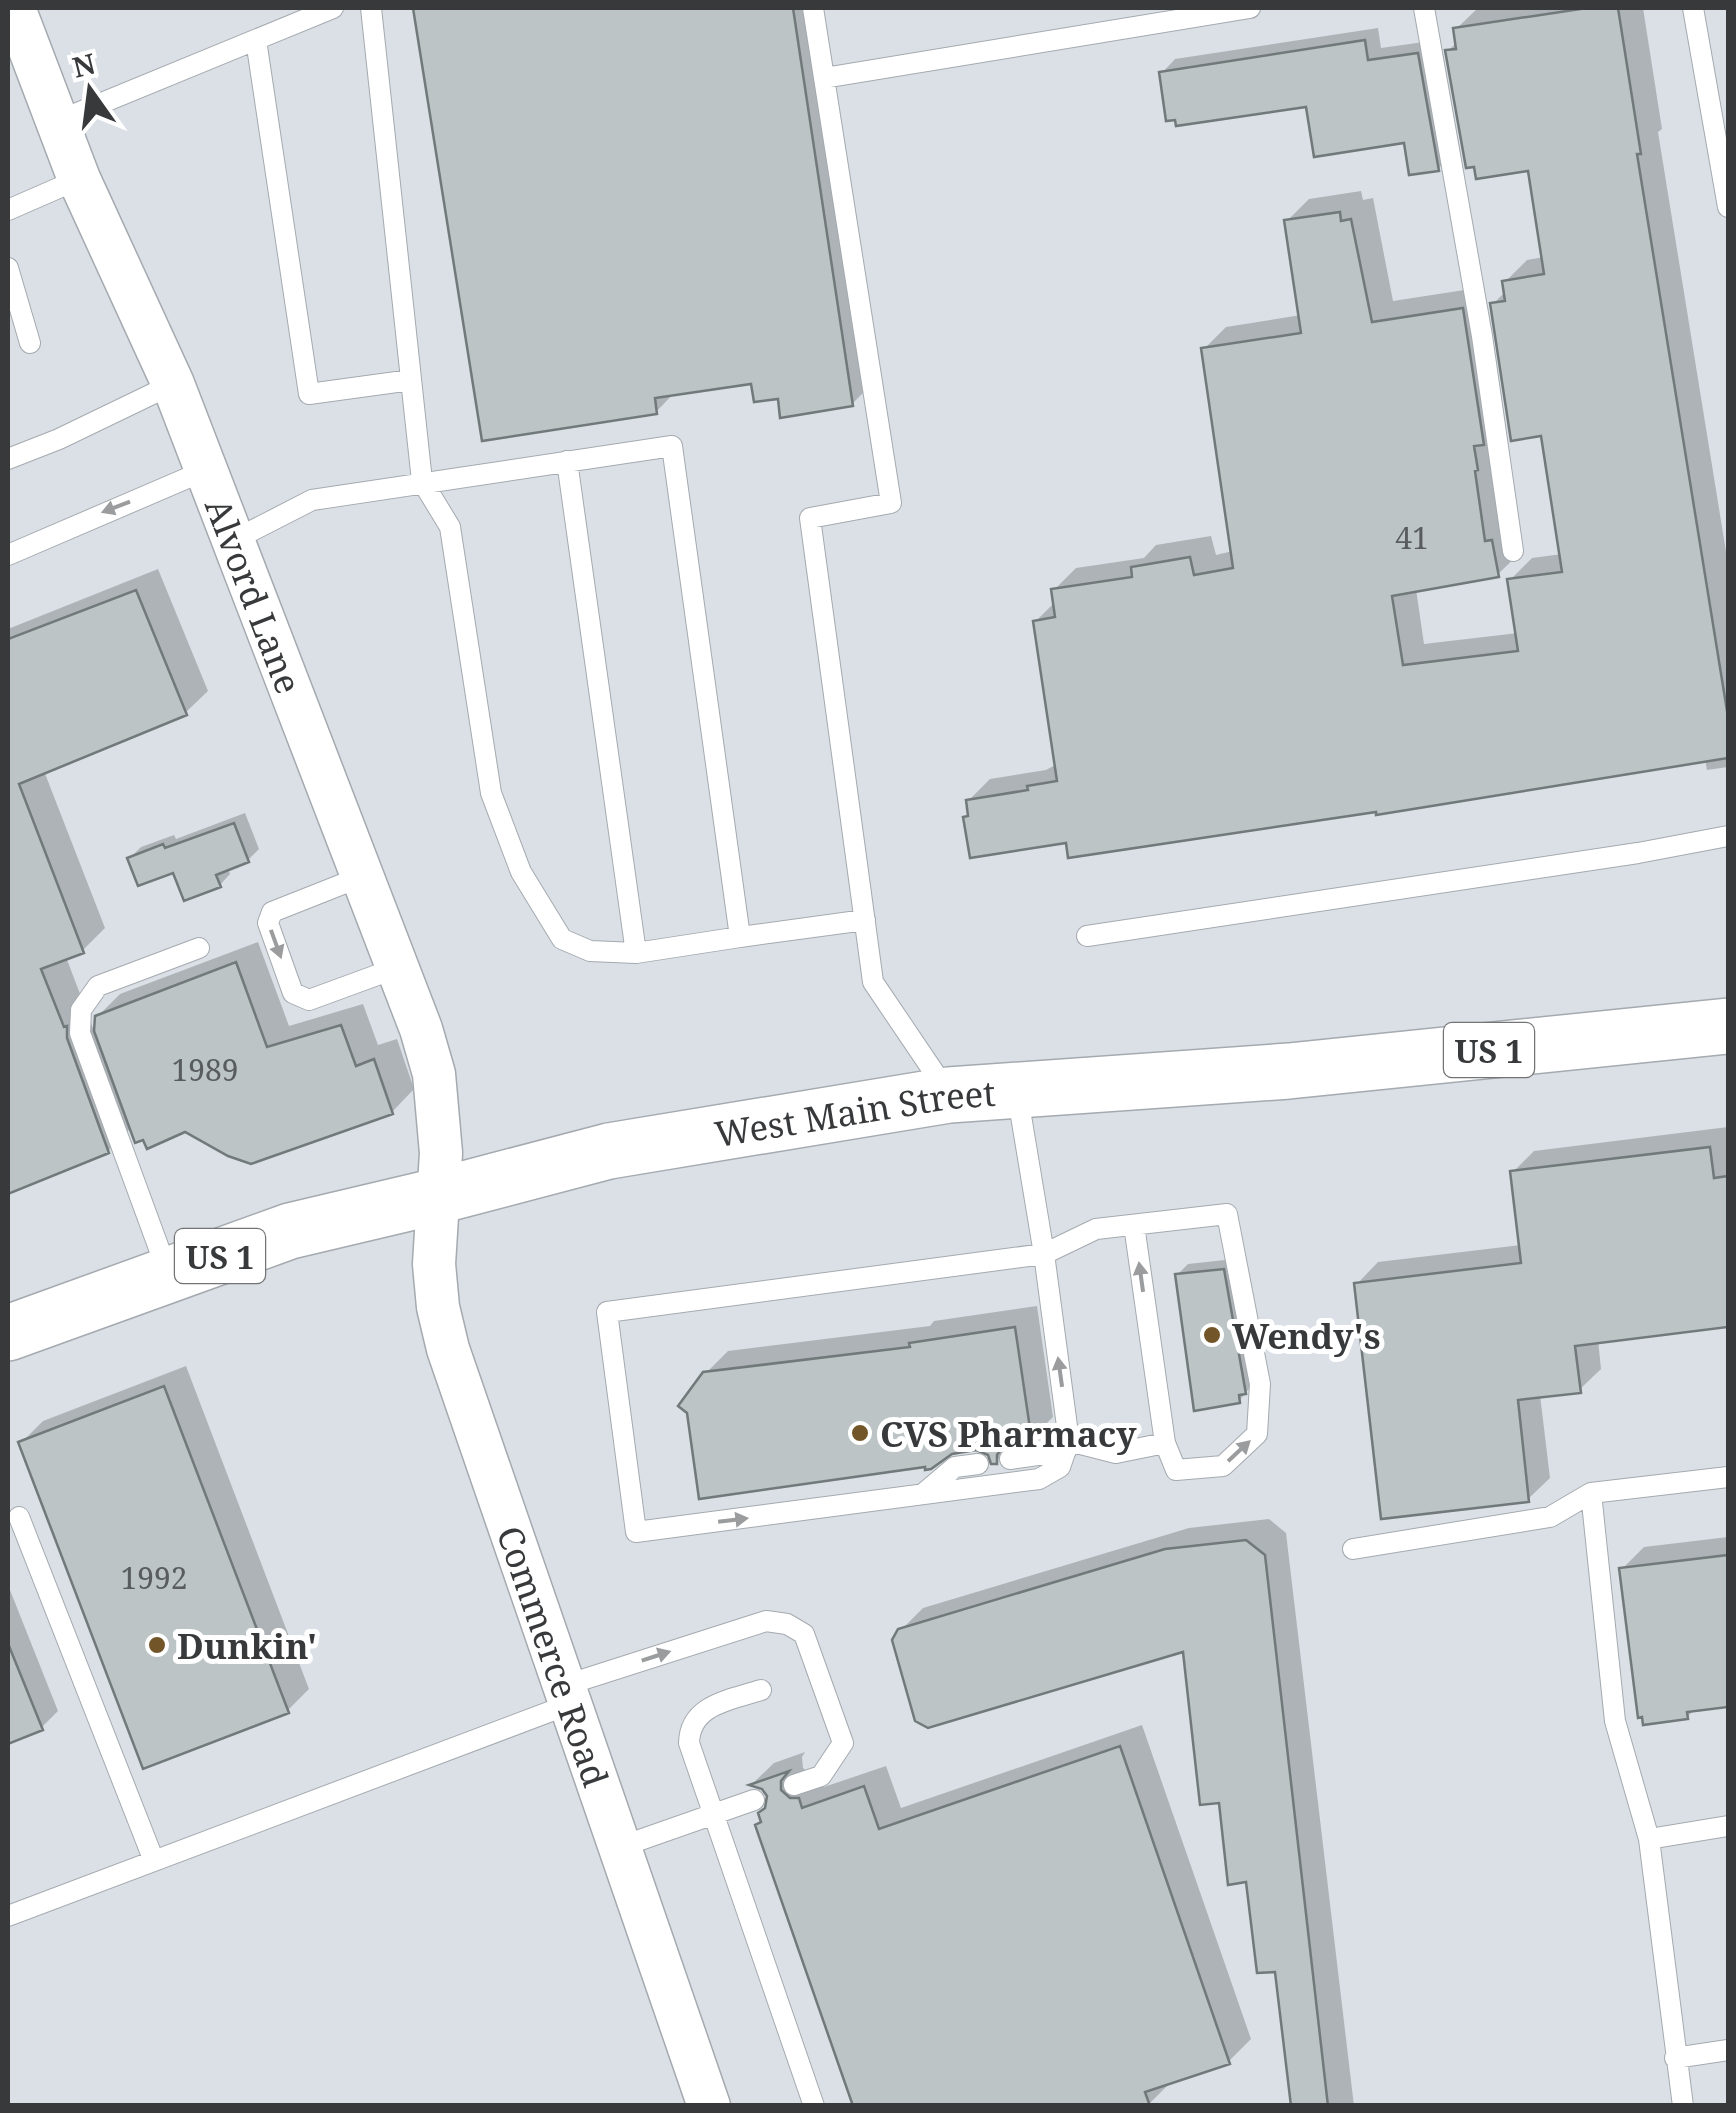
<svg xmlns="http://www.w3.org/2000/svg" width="1736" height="2113" font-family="'Noto Serif',serif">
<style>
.shadow{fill:#0003}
.building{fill:#bcc4c6;stroke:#71797a;stroke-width:2.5}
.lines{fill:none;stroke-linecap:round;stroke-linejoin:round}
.service-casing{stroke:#a4aaaf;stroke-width:22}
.minor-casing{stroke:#a4aaaf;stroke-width:45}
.primary-casing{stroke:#a4aaaf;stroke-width:58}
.service{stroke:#fff;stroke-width:20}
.minor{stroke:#fff;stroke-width:42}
.primary{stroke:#fff;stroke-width:55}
.oneway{fill:#9b9c9d}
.poi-dot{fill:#73552a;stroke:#fff;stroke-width:4}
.labels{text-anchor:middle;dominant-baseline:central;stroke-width:10;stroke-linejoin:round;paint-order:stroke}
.number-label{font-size:30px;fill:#585c5e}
.shield{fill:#fff;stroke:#737476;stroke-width:2.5}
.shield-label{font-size:32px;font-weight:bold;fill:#37393b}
.street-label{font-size:35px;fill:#37393b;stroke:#fff}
.poi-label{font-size:35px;font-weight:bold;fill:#37393b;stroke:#fff;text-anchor:start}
</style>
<rect width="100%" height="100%" fill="#dae0e6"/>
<path class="shadow" d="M 417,8 L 818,8 L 874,382 L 852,404 L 780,396 L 753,381 L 675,392 L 656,412 L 456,279 Z
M 1478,8 L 1643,8 L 1662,129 L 1658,132 L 1728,564 L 1728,767 L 1707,770 L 1705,759 L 1377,809 L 1068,841 L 966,818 L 970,814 L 968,801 L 990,779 L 1046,770 L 1057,764 L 1035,622 L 1055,602 L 1054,590 L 1076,568 L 1144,558 L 1156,545 L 1211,536 L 1216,555 L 1233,551 L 1204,349 L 1226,327 L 1301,315 L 1287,221 L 1309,199 L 1361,191 L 1363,200 L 1373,198 L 1393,301 L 1484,287 L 1505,420 L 1496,429 L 1520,553 L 1497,575 L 1416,589 L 1424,644 L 1518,633 L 1510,580 L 1532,558 L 1562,554 L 1543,433 L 1493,304 L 1506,291 L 1505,282 L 1527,260 L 1544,257 L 1530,168 L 1448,51 L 1458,41 L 1456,29 Z
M 1378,28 L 1381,48 L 1431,41 L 1451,155 L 1438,169 L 1406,140 L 1308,104 L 1162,73 L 1175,59 Z
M 158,569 L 208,691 L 185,713 L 44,771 L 105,928 L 83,950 L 66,957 L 96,1036 L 97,1017 L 120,994 L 258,942 L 289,1026 L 363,1004 L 378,1045 L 397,1039 L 414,1089 L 392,1112 L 185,1129 L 132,1127 L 108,1151 L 8,1191 L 8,629 Z
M 245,813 L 259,849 L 248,860 L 228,868 L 230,874 L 220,885 L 130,858 L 141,847 L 174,835 L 176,839 Z
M 1728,1127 L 1728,1324 L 1598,1340 L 1601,1369 L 1579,1390 L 1540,1395 L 1550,1478 L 1528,1499 L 1357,1284 L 1378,1262 L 1521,1245 L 1513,1172 L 1534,1151 Z
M 1234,1259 L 1255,1381 L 1239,1401 L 1177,1275 L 1188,1264 Z
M 1037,1306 L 1053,1417 L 1030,1440 L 1015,1443 L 996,1461 L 990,1453 L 705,1374 L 728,1351 L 930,1326 L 934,1321 Z
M 186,1366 L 309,1689 L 287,1711 L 21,1443 L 43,1421 Z
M 1269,1519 L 1286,1533 L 1354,2106 L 1294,2106 L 1278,1969 L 1221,1800 L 1185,1649 L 900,1631 L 923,1608 L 1189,1528 Z
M 1728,1537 L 1728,1704 L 1695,1709 L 1687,1717 L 1622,1569 L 1644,1547 Z
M 8,1585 L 58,1711 L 41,1728 L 8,1741 Z
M 1142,1725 L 1251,2039 L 1229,2061 L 1172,2081 L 1149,2104 L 763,1821 L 770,1796 L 764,1787 L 753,1783 L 774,1763 L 805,1752 L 802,1757 L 803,1768 L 813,1777 L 820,1777 L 824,1787 L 886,1766 L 901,1808 Z"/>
<path class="building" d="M 413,8 L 793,8 L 853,406 L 780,418 L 778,399 L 754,402 L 751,384 L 655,398 L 657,414 L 482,441 Z
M 1587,8 L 1618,8 L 1641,154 L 1637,154 L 1728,717 L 1728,758 L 1376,815 L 1376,812 L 1068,858 L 1066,843 L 970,858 L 963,817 L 968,816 L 966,800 L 1028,790 L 1027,786 L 1057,781 L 1033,621 L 1055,617 L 1051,589 L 1132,577 L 1131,567 L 1190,557 L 1194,575 L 1233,568 L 1201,348 L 1301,333 L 1284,220 L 1340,212 L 1341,221 L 1351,219 L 1372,322 L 1463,308 L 1484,445 L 1474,446 L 1478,470 L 1475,471 L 1485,541 L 1492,540 L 1499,577 L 1392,596 L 1403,665 L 1518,651 L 1507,579 L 1562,572 L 1541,436 L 1511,441 L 1490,303 L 1505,301 L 1502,281 L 1544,274 L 1528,171 L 1476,179 L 1474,167 L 1466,168 L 1445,50 L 1456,49 L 1453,28 Z
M 1365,40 L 1368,60 L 1418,53 L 1439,171 L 1409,175 L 1404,143 L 1314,157 L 1306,107 L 1176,126 L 1175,120 L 1166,121 L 1159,72 Z
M 136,590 L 187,715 L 19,784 L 84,953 L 41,969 L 64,1027 L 67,1026 L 67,1038 L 109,1153 L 8,1194 L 8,639 Z
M 234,823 L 249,862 L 216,875 L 221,887 L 184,901 L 173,873 L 138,886 L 127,858 L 163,844 L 165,848 Z
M 236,962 L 267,1047 L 341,1025 L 356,1066 L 374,1059 L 393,1114 L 251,1164 L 228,1156 L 185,1132 L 147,1149 L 143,1140 L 135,1143 L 94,1031 L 95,1016 Z
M 1710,1147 L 1714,1178 L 1728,1176 L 1728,1327 L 1575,1346 L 1581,1393 L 1518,1400 L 1529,1502 L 1381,1519 L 1354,1283 L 1521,1263 L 1510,1171 Z
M 1224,1269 L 1246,1394 L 1239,1395 L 1240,1403 L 1194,1411 L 1175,1274 Z
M 1015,1327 L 1032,1442 L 1002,1448 L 997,1455 L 997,1464 L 991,1464 L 988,1455 L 976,1450 L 952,1454 L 931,1469 L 925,1470 L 925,1467 L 699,1499 L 687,1413 L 678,1406 L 703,1372 L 910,1347 L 909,1343 Z
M 164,1386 L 289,1713 L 143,1769 L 18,1442 Z
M 1246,1540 L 1265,1555 L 1328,2106 L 1291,2106 L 1275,1972 L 1257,1973 L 1246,1882 L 1228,1885 L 1219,1803 L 1200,1805 L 1183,1652 L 928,1728 L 915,1721 L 892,1640 L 898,1629 L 1165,1549 Z
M 1728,1555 L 1728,1707 L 1687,1712 L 1688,1719 L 1643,1725 L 1642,1717 L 1638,1718 L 1619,1568 Z
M 9,1646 L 43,1730 L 8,1744 L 8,1647 Z
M 1120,1746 L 1230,2064 L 1145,2092 L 1150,2106 L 853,2106 L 755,1825 L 761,1822 L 758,1813 L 765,1808 L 767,1796 L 762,1789 L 749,1785 L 789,1771 L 781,1781 L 781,1790 L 790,1798 L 799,1798 L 802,1808 L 864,1786 L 879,1829 Z"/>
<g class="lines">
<defs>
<path id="service" d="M 371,8 L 422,481 L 450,527 L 491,793 L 521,872 L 562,939 L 590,951 L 636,953
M 813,8 L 891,503 L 810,518 L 873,982 L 946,1090
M 1424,8 L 1482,336 L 1513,551
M 1693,8 L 1728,207
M 256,40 L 309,394 L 411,380
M 824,78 L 1250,8
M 58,121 L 333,8
M 8,210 L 79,179
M 8,268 L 30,343
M 8,459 L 59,439 L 173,384
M 567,461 L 636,953 L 740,937
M 234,540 L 312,500 L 672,446 L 740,937 L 865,920
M 8,555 L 206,470
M 363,876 L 272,912 L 268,923 L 293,993 L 309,1000 L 399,967
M 1087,936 L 1638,853 L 1728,836
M 1017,1092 L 1044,1254 L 607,1312 L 636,1532 L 1039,1479 L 1060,1467 L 1069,1441 L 1044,1254 L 1096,1229 L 1227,1214 L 1260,1384 L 1257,1434 L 1223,1466 L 1176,1470 L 1165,1443 L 1134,1225
M 168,1273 L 80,1033 L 81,1010 L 98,986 L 199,948
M 1069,1441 L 1116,1453 L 1165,1443
M 1010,1459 L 1066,1451
M 1591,1493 L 1615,1721 L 1649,1839
M 923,1494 L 955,1467 L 978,1464
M 19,1517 L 154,1861
M 1353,1549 L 1550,1517 L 1591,1493 L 1728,1477
M 563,1686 L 766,1621 L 787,1624 L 804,1634 L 843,1743 L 821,1776 L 794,1785
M 761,1690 C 731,1700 690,1704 689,1743 L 814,2106
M 620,1847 L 754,1800
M 8,1916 L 570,1704
M 1675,2058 L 1728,2050
M 1683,2106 L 1649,1839 L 1728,1826"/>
<g id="minor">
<path id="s1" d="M 14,8 L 79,179 L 173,384 L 421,1029 L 434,1074 L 441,1153 L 434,1264 L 438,1307 L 448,1349 L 709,2106"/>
</g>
<g id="primary">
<path id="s2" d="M 8,1333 L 290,1231 L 438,1196 L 609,1151 L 949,1095 L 1289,1071 L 1728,1026"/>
</g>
</defs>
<use href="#service" class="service-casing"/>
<use href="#minor" class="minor-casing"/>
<use href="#primary" class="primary-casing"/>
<use href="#service" class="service"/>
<use href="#minor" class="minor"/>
<use href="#primary" class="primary"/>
</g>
<defs><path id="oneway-solid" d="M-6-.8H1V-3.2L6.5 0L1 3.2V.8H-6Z" transform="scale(2.5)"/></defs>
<g class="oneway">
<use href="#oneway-solid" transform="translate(116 507) rotate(159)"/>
<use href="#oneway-solid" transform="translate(276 944) rotate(70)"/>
<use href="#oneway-solid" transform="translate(1141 1277) rotate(-98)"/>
<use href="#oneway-solid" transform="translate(1060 1372) rotate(-98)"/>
<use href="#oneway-solid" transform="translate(1239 1451) rotate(-43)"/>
<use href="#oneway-solid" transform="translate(733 1520) rotate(-7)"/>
<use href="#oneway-solid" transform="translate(656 1656) rotate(-18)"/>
</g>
<g class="poi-dot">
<circle cx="1212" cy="1335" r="10"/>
<circle cx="860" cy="1433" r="10"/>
<circle cx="157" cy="1645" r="10"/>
</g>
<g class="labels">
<g class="number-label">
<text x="1412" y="537">41</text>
<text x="205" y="1069">1989</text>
<text x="154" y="1577">1992</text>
</g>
<g class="shield">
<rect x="1444" y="1023" width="90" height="54" rx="8"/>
<rect x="175" y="1229" width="90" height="54" rx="8"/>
</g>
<g class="shield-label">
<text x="1489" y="1050">US 1</text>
<text x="220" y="1256">US 1</text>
</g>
<g class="street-label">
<text stroke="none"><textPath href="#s1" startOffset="635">Alvord Lane</textPath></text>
<text stroke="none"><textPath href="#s2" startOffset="878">West Main Street</textPath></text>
<text stroke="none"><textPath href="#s1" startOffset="1748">Commerce Road</textPath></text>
</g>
<g class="poi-label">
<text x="1232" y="1335">Wendy's</text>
<text x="880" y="1433">CVS Pharmacy</text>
<text x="177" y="1645">Dunkin'</text>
</g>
</g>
<rect width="1736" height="2113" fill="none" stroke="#37393b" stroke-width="20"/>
<g transform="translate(90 90) rotate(346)" stroke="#ffffff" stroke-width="8" paint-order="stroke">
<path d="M0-8L18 38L0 25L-18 38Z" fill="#37393b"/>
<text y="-15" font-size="28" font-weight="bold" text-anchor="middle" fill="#37393b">N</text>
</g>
</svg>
